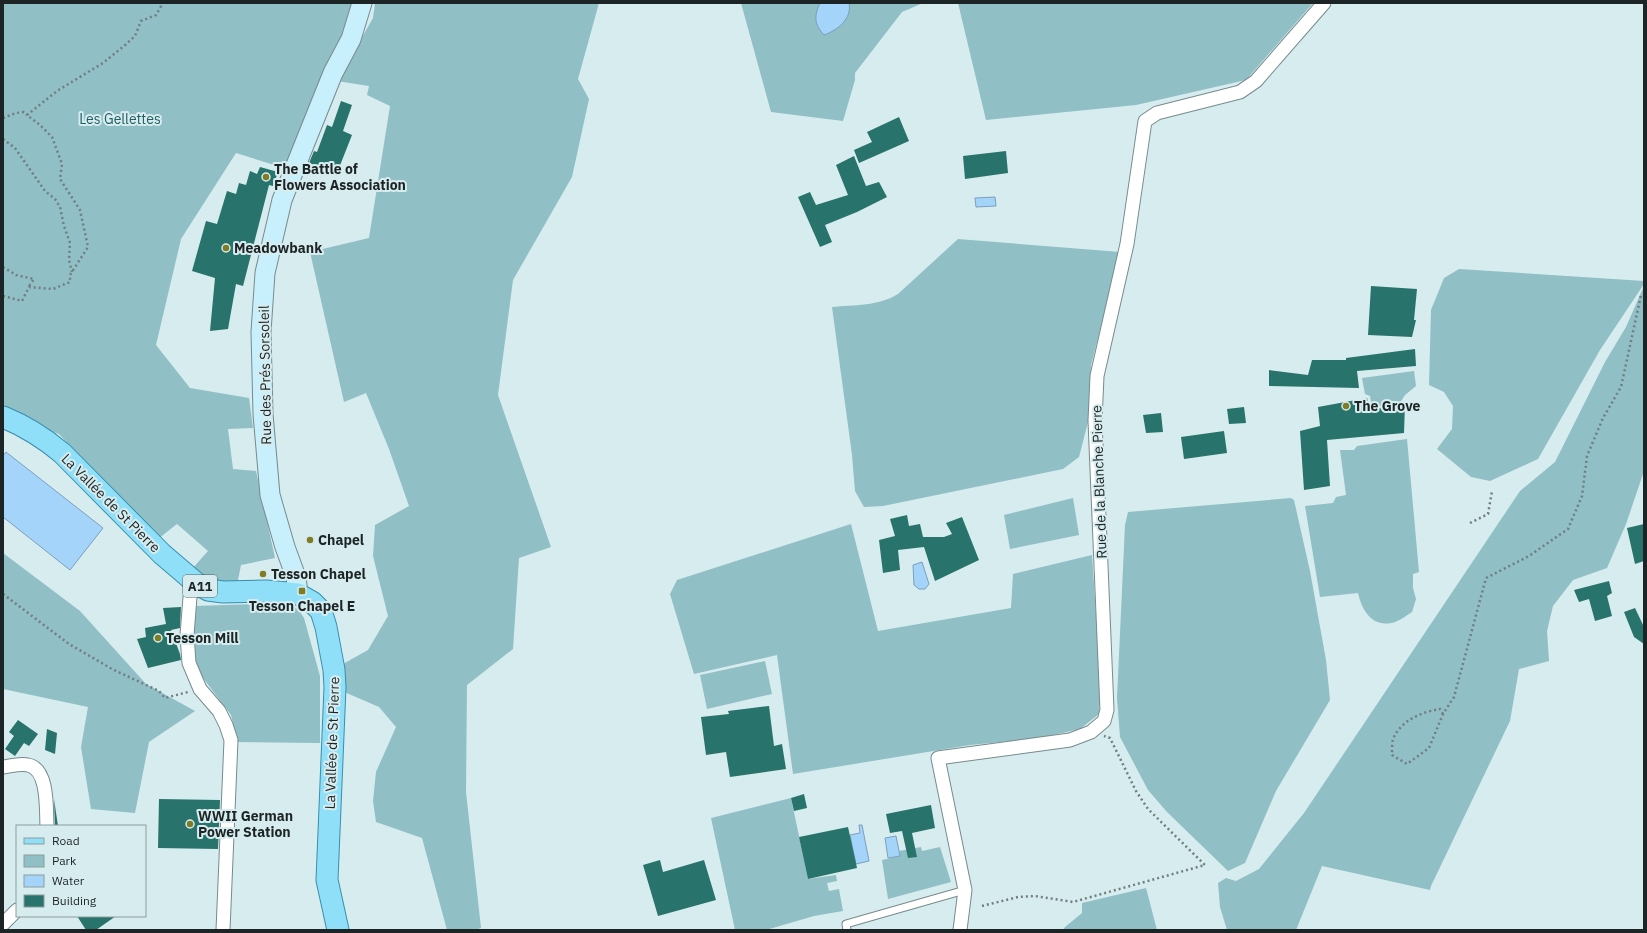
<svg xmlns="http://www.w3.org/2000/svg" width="1647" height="933" font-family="'IBM Plex Sans',sans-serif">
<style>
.green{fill:#90bfc5}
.water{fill:#a5d4fb;stroke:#7c9fbb}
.building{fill:#28736b}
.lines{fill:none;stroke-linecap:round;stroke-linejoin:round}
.lane-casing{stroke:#778b8d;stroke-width:9}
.street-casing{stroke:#778b8d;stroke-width:15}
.secondary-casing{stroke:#778b8d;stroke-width:21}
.primary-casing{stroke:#378fac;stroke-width:23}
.path{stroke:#707e80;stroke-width:2.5;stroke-dasharray:2 3;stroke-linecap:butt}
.lane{stroke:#fff;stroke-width:7}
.street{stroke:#fff;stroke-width:13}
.secondary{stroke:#c8effc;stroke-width:19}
.primary{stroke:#90dff9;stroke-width:21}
.poi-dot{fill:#7f7c23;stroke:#d7ecee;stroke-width:1.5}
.labels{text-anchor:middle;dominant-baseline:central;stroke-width:4;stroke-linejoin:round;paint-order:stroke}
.shield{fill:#d7ecee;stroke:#546061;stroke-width:1}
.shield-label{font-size:13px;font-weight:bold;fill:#1c2425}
.park-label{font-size:14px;fill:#215e64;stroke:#d7ecee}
.poi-label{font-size:14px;font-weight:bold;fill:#1c2425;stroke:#d7ecee;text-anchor:start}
.street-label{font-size:14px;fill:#1c2425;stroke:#d7ecee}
</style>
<rect width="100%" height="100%" fill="#d7ecee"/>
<path class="green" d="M 3,3 L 353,3 L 347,29 L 284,168 L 236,153 L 181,239 L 156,345 L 190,388 L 249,398 L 253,428 L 228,429 L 233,469 L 256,471 L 275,558 L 241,565 L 237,585 L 213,582 L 192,569 L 208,551 L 177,524 L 158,539 L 59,434 L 29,423 L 3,410 Z
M 375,3 L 599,3 L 578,79 L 589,99 L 572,177 L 513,280 L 498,395 L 551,547 L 519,558 L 513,649 L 467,685 L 466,792 L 481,928 L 475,930 L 447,930 L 422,838 L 376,822 L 373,801 L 376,772 L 396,727 L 379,707 L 342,691 L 343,664 L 368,650 L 388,616 L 373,556 L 375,525 L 409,506 L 389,449 L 366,393 L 344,402 L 310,252 L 369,238 L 390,106 L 367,95 L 369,86 L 337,81 L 373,18 Z
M 741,3 L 923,3 L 902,12 L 855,73 L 855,80 L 843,121 L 771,112 Z
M 958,3 L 1313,3 L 1246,80 L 1136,105 L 986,120 Z
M 958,239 L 1120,252 L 1091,365 L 1088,422 L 1079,457 L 1063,469 L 883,506 L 864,507 L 855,491 L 852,455 L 832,307 C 854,305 879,306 898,294 Z
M 1459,269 L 1644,281 L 1644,284 L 1600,350 L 1538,459 L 1490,481 L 1471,477 L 1437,449 L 1452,429 L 1453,406 L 1444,392 L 1429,385 L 1431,310 L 1444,278 Z
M 1644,286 L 1644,471 L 1626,524 L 1607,568 L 1573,580 L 1553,606 L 1547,631 L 1549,661 L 1519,669 L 1510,721 L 1431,886 L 1430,890 L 1322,866 L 1296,930 L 1227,930 L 1220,907 L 1218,883 L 1226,878 L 1236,881 L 1259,869 L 1304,813 L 1520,491 L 1555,462 L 1605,362 L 1626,327 Z
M 1414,371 L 1416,386 L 1405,395 L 1400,403 L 1372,408 L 1370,396 L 1365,394 L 1362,378 Z
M 1407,439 L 1419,572 L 1413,574 L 1413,588 L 1416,599 L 1412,612 C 1407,615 1401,620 1395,622 C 1373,629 1362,611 1358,593 L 1320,597 L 1305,506 L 1333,503 L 1336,497 L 1346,495 L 1340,450 L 1354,450 L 1357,446 Z
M 1073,498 L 1079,535 L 1010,549 L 1004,515 Z
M 1291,498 L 1294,500 L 1310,571 L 1326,660 L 1330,700 L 1276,791 L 1245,863 L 1228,871 L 1167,812 L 1148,790 L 1120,737 L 1117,698 L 1125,525 L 1128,512 Z
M 851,524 L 878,631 L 1011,608 L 1013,574 L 1092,555 L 1101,691 L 1099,714 L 1080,729 L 1040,738 L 970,745 L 793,774 L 777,655 L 694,674 L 670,594 L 677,580 Z
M 3,553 L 80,611 L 146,684 L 195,711 L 149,742 L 135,813 L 91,809 L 81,747 L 88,707 L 3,689 Z
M 286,603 L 298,609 L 304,618 L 320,676 L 320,743 L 237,742 L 231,715 L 197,670 L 194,639 L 194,606 Z
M 765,661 L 772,694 L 707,709 L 700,675 Z
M 791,798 L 808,879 L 836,875 L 837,881 L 827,883 L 829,891 L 839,889 L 843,911 L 814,916 L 766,930 L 735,930 L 711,818 Z
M 921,847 L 922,851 L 940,847 L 951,882 L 888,899 L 882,860 L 900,856 L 899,851 Z
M 1146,888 L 1157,930 L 1063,930 L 1065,927 L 1082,913 L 1082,903 Z"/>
<path class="water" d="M 820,3 L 849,3 C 852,19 838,30 824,35 C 814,24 814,16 820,3 Z
M 995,197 L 996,206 L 976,207 L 975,198 Z
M 6,452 L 103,528 L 70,570 L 3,517 L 3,456 Z
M 922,562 L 929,584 L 925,589 L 919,589 L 914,585 L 913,565 Z
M 859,825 L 862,825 L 869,861 L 856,864 L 850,835 L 860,833 Z
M 896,836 L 900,856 L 888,858 L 885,838 Z"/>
<path class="building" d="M 341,101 L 352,105 L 343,131 L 352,135 L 337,173 L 309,163 L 314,151 L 317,152 L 327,125 L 332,127 Z
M 899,117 L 909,141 L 859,163 L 854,150 L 872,142 L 867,132 Z
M 1006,151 L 1008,173 L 965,179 L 963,156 Z
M 854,156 L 866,186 L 879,182 L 887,197 L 857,212 L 825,225 L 832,242 L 820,247 L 798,197 L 810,192 L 816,205 L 848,195 L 836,165 Z
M 260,167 L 278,172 L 273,186 L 269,185 L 243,286 L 236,284 L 228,329 L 210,331 L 215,278 L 192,271 L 206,221 L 217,224 L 227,191 L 236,194 L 239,183 L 246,185 L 250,171 L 257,174 Z
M 1371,286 L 1417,289 L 1414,320 L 1416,320 L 1412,337 L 1368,335 Z
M 1415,349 L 1416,366 L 1357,371 L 1359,388 L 1269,386 L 1269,370 L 1308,375 L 1312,360 L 1346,360 L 1346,358 Z
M 1367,398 L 1370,410 L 1405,404 L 1404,433 L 1327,440 L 1330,486 L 1304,490 L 1300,431 L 1320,426 L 1318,407 Z
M 1244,407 L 1246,423 L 1229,424 L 1227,409 Z
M 1161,413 L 1163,432 L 1146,433 L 1143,415 Z
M 1224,431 L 1227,453 L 1184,459 L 1181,437 Z
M 907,515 L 909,526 L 920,524 L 923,537 L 944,537 L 952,534 L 946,523 L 962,517 L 979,560 L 935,581 L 924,547 L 898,550 L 900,570 L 883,573 L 879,540 L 895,536 L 890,519 Z
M 1644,524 L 1644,561 L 1635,564 L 1627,528 Z
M 1609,581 L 1612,593 L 1607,596 L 1612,616 L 1595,621 L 1589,599 L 1579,602 L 1574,590 Z
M 181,607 L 180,628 L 171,630 L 180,654 L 181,660 L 148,668 L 137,639 L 146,637 L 145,628 L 166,624 L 163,608 Z
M 1635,608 L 1644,627 L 1644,644 L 1634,637 L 1624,612 Z
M 769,706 L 774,746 L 782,744 L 786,769 L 730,777 L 726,752 L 706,755 L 701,717 L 729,714 L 728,711 Z
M 18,720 L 38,734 L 29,746 L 24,743 L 15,756 L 5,749 L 14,736 L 9,732 Z
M 47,729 L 57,733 L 55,754 L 45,750 Z
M 804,794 L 807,808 L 794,811 L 791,798 Z
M 54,799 L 58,826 L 55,826 Z
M 159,799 L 220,800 L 218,849 L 158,848 Z
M 931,805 L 935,828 L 912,833 L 917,857 L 908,858 L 902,831 L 890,833 L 886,814 Z
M 848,827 L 857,868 L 808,879 L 799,837 Z
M 660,860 L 663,872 L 704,860 L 716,900 L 658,916 L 643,865 Z
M 77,916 L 116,916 L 96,930 L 86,930 Z"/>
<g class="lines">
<defs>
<path id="lane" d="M 847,930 L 846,924 L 965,890"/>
<path id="street" d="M 196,583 L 190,597 L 187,635 L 189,663 L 200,689 L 219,711 L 226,725 L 231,740 L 223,930
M 3,767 C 11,766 20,763 28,765 C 49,769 46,810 47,826
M 3,924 L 17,910
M 960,930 L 965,890 L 938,758 L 1070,740 L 1091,732 L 1104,721 L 1107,710 L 1095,421 L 1097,376 L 1127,244 L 1145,121 L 1157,113 L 1240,92 L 1256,81 L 1324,3"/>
<path id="secondary" d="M 298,594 L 296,577 L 285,547 L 270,495 L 263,414 L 261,332 L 265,273 L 282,200 L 333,73 L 351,39 L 362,3"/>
<path id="primary" d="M 3,417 C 25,426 44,438 62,453 L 162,554 L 196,583 L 208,590 L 223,592 L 266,591 L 298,594 L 312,602 L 321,611 L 326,627 L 334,670 L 335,687 L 327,880 L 338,930"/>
</defs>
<use href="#lane" class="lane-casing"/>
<use href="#street" class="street-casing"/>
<use href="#secondary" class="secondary-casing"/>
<use href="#primary" class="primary-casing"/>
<path class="path" d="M 3,118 L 16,113 L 24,112 L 27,115
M 3,139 L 15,148 L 45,191 L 55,199 L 60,207 L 64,226 L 70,243 L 69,260 L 72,272
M 3,267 L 16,275 L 34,279 L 29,286
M 3,296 L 22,301 L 29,287 L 53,289 L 70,282 L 70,275 L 88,247 L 80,210 L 60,179 L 62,164 L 52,137 L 40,125 L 27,115 L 57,91 L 103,63 L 124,46 L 135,36 L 141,21 L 156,15 L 163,3
M 1470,523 L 1488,514 L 1492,491
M 3,594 L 69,644 L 112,669 L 159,691 L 165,698 L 188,692
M 1443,714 L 1440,709 C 1422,712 1401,720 1393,739 C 1392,743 1392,750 1392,755 L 1407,764 L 1429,748 L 1443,714 L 1454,697 L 1486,578 L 1529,556 L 1568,529 L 1582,496 L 1587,456 L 1603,418 L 1621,387 L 1641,295
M 982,906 L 1018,897 L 1035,896 L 1073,902 L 1205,865 L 1148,809 L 1136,791 L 1110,738 L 1104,736"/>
<use href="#lane" class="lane"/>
<use href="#street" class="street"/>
<use href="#secondary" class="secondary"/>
<use href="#primary" class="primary"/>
</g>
<g class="poi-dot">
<circle cx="266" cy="177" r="4"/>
<circle cx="226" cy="248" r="4"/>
<circle cx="1346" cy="406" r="4"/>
<circle cx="310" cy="540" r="4"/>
<circle cx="263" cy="574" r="4"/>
<rect x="298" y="587" width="8" height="8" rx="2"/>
<circle cx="158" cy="638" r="4"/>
<circle cx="190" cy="824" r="4"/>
</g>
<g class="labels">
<rect class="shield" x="183" y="575" width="34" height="22" rx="3"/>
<g class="shield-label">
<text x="200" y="586">A11</text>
</g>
<g class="park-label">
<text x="120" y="119">Les Gellettes</text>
</g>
<g class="poi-label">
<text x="274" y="169">The Battle of<tspan x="274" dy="16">Flowers Association</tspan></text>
<text x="234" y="248">Meadowbank</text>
<text x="1354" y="406">The Grove</text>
<text x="318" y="540">Chapel</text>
<text x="271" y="574">Tesson Chapel</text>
<text x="302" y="606" text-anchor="middle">Tesson Chapel E</text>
<text x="166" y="638">Tesson Mill</text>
<text x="198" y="816">WWII German<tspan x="198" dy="16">Power Station</tspan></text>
</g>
<g class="street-label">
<text transform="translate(265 375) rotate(-91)">Rue des Prés Sorsoleil</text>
<text transform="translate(1099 482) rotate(-92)">Rue de la Blanche Pierre</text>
<text transform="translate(111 503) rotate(45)">La Vallée de St Pierre</text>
<text transform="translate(332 743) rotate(-88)">La Vallée de St Pierre</text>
</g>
</g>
<rect width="1647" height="933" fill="none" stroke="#1c2425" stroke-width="8"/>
<rect x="16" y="825" width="130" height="92" fill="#d7ecee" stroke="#8c9c9e"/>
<rect x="24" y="838" width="20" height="6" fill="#90dff9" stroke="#8c9c9e"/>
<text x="52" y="845" font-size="12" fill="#1c2425">Road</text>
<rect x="24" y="855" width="20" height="12" fill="#90bfc5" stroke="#8c9c9e"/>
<text x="52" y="865" font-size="12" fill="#1c2425">Park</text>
<rect x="24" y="875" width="20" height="12" fill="#a5d4fb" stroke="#8c9c9e"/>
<text x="52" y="885" font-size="12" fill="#1c2425">Water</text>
<rect x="24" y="895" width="20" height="12" fill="#28736b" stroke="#8c9c9e"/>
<text x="52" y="905" font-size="12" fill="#1c2425">Building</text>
</svg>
